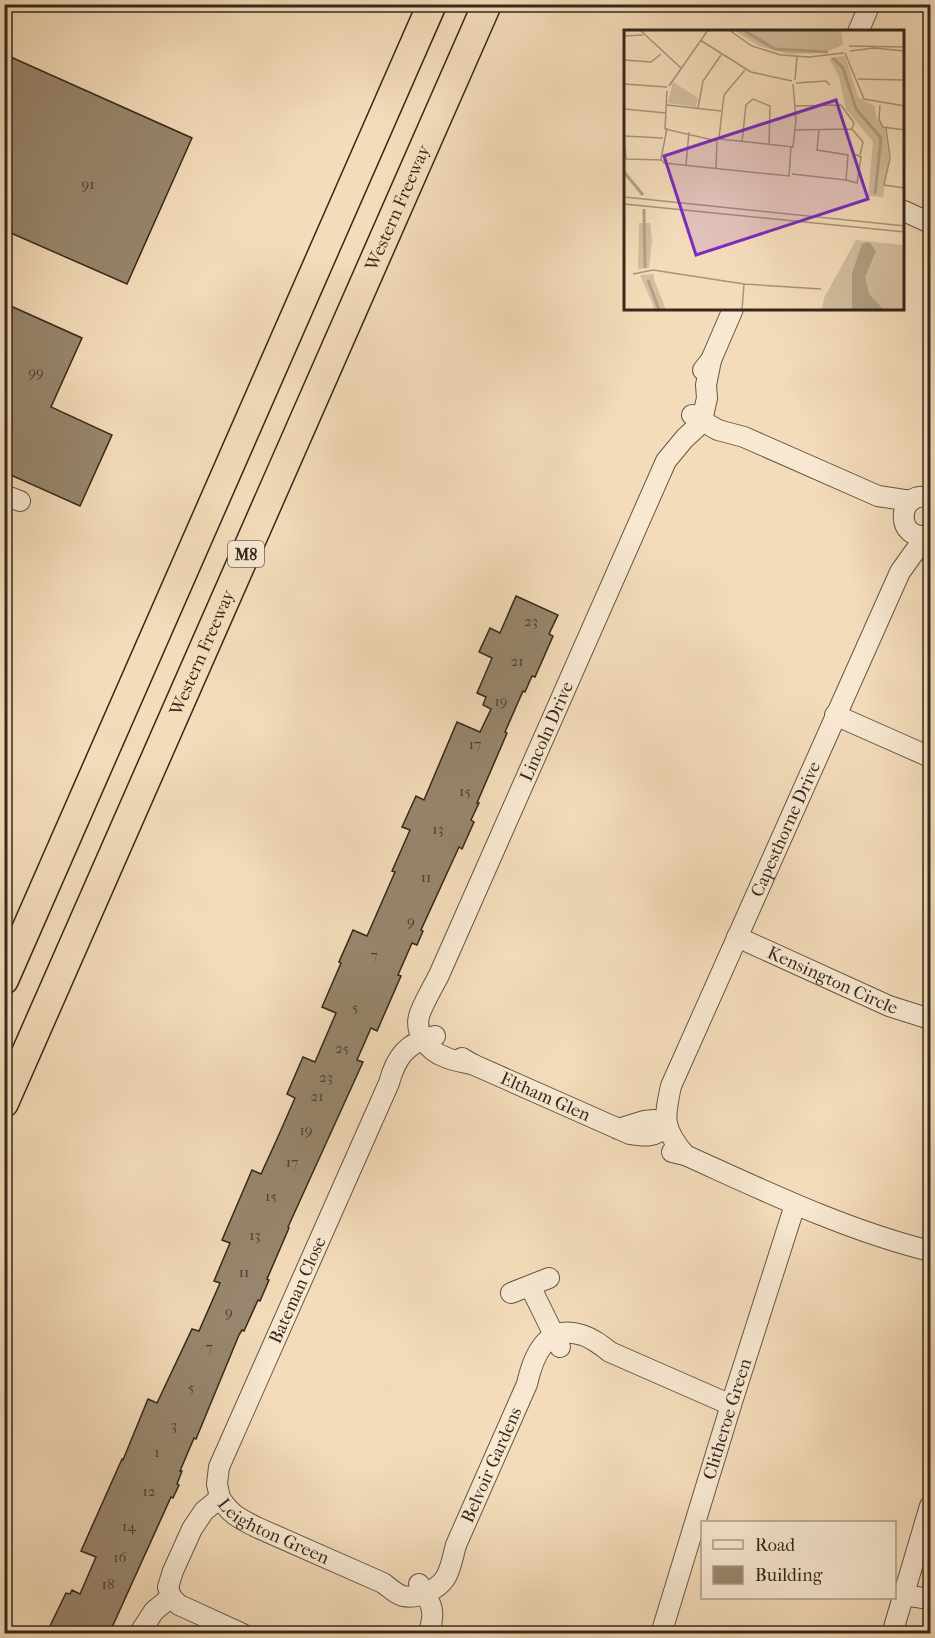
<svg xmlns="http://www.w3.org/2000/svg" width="935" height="1638" font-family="'IM FELL French Canon',serif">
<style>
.building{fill:#98866e;stroke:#34291b;stroke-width:1.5}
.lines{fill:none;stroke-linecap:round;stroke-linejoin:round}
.minor-casing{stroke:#645643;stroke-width:22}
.highway-casing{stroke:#34291b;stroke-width:31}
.minor{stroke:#f8e8d2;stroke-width:20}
.highway{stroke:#f4dcba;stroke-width:28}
.labels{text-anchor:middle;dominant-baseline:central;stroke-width:6;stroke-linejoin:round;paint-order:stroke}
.number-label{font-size:15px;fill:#4d4030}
.shield{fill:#f8e8d2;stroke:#6f6252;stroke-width:1.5}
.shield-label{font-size:16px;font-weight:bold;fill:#34291b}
.street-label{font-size:18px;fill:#34291b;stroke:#f8e8d2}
.inset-river{fill:none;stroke:#b39f84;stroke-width:3}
.inset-road{fill:none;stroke:#a7947a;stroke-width:1.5}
.view{fill:#7b2cbf;fill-opacity:0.15;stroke:#7b2cbf;stroke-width:3}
.inset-edge{fill:none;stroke:#34291b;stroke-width:3}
</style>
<rect width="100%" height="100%" fill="#f4dcba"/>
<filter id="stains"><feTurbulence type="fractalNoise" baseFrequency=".00333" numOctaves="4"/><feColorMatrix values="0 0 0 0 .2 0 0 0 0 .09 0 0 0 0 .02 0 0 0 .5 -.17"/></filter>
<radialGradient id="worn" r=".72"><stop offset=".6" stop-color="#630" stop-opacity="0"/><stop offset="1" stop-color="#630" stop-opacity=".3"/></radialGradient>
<path class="building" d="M 4,54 L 192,138 L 127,284 L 4,230 Z
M 4,303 L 82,338 L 51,407 L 112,435 L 80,506 L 4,472 Z
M 516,596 L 558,615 L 549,634 L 553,636 L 535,677 L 532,676 L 525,692 L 523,691 L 505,732 L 507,733 L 477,803 L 479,803 L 471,820 L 474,822 L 462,849 L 459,847 L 421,930 L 423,931 L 417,945 L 412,943 L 398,975 L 401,976 L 377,1031 L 371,1028 L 357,1060 L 363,1062 L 288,1227 L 289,1228 L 267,1279 L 269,1280 L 260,1301 L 258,1300 L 244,1331 L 242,1330 L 239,1335 L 196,1439 L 194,1438 L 180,1471 L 182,1471 L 177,1484 L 179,1485 L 173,1498 L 171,1497 L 109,1634 L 46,1634 L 66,1593 L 70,1594 L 72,1590 L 80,1594 L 96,1557 L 81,1551 L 122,1459 L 123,1460 L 148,1399 L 157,1403 L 192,1329 L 199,1331 L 220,1283 L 214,1281 L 230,1243 L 222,1240 L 252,1170 L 261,1174 L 277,1139 L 295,1098 L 287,1094 L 303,1057 L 315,1062 L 336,1013 L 322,1007 L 341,963 L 339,962 L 353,930 L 367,936 L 395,872 L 392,871 L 410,830 L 402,827 L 416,796 L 424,800 L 457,722 L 480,732 L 491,709 L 483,705 L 486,697 L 477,693 L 492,658 L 479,652 L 490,628 L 500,633 Z"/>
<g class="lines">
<defs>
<g id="minor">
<path d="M 858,32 L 870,4"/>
<path d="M 904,211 L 930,223"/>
<path d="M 703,370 L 711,360 L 733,309"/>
<path d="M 692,415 L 718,430 L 744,437 L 878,496 L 911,501"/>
<path d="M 4,495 L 20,501"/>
<path d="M 930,498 C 896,488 894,544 930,535"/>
<path d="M 835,715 L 930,757"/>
<path id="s1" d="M 737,937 L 889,1006 L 930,1019"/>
<path id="s2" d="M 462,1058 L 472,1064 L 630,1134 C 647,1137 654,1137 667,1126 L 654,1120 L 644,1121 L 618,1129"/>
<path id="s3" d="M 472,1064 C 463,1062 453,1061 445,1057 C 428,1051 413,1032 420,1013 C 425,1000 433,987 439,975 L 666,461 L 685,438 L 696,428 L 703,416 L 707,398 L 706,385 L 711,360"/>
<path d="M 672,1152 L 685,1155 C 765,1191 845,1230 930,1251"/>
<path id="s4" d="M 685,1155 C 662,1128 664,1118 671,1086 L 900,572 L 925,537"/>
<path d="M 530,1286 L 560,1347"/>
<path d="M 511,1293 L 549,1278"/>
<path id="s5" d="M 220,1498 L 217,1484 L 219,1467 L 389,1083 C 396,1057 407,1042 435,1036"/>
<path d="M 419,1584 C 431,1602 437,1612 428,1634"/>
<path d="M 903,1595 L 930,1599"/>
<path id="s6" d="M 171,1597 L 168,1587 L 173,1571 L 192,1529 L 204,1511 L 220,1498 C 231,1515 239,1518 256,1527 L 383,1583 C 389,1587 395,1594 403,1596 C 418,1599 438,1590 446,1577 C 451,1568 453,1556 456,1545 L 527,1384 C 533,1357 546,1323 582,1335 C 592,1338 601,1345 610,1352 L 731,1405"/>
<path d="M 171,1597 L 179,1605 L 188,1609 L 243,1634"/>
<path d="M 139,1634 L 154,1611 L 171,1597"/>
<path id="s7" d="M 661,1634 L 731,1405 L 795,1205"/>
<path d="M 892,1634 L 930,1506"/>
</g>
<g id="highway">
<path d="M 4,980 L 432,4"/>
<path id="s8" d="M 4,1103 L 487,4"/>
</g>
</defs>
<use href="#minor" class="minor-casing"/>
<use href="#highway" class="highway-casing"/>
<use href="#minor" class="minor"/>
<use href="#highway" class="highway"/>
</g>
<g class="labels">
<g class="number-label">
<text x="88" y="184">91</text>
<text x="36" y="372">99</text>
<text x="531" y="621">23</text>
<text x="517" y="661">21</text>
<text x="501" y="701">19</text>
<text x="475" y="744">17</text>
<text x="465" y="791">15</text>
<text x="438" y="829">13</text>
<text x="426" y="877">11</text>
<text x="411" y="921">9</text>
<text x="374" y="955">7</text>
<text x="355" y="1007">5</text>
<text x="342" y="1048">25</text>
<text x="326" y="1077">23</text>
<text x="317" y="1096">21</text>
<text x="306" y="1130">19</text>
<text x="292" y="1162">17</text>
<text x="271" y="1196">15</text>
<text x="255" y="1235">13</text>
<text x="244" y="1272">11</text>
<text x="229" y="1312">9</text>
<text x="209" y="1347">7</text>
<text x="191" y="1387">5</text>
<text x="174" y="1425">3</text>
<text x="157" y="1452">1</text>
<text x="149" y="1491">12</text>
<text x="129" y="1526">14</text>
<text x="120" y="1557">16</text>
<text x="108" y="1584">18</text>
</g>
<rect class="shield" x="228" y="541" width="36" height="26" rx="4.5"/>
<g class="shield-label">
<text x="246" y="554">M8</text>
</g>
<g class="street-label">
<text stroke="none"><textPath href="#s8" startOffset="978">Western Freeway</textPath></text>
<text stroke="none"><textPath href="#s8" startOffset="492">Western Freeway</textPath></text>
<text stroke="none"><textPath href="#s3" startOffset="393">Lincoln Drive</textPath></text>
<text stroke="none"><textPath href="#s4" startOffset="356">Capesthorne Drive</textPath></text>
<text stroke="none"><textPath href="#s1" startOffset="105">Kensington Circle</textPath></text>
<text stroke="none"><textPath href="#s2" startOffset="92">Eltham Glen</textPath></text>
<text stroke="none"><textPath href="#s5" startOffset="225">Bateman Close</textPath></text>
<text stroke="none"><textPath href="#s7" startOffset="225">Clitheroe Green</textPath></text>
<text stroke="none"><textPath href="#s6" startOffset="496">Belvoir Gardens</textPath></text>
<text stroke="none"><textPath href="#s6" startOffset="180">Leighton Green</textPath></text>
</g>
</g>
<g transform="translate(624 30)">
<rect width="280" height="280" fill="#f4dcba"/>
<path d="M 15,193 L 26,193 L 28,210 L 25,238 L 14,239 Z" fill="#d3be9f"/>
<path d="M 109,0 L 217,0 L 219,15 L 199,23 L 164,24 L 135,16 ZM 221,26 L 234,67 L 251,76 L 252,87 L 261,99 L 265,128 L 259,167 L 244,166 L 249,112 L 222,79 L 215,47 L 205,28 ZM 49,52 L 74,68 L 72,77 L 44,73 ZM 232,210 L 280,215 L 280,280 L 198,280 L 200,268 ZM 30,244 L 30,249 L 42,280 L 31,280 L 16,245 Z" fill="#d3be9f"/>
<path d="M 166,0 L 197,0 L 191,11 L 182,15 L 171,11 Z" fill="#d3be9f"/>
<path d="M 245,212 L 252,221 L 241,247 L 245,264 L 260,280 L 228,280 L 228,243 L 238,214 Z" fill="#b39f84"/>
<path class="inset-river" d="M 119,0 L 151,19 L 204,22M 209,28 L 219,38 L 232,79 L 257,108 L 251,164M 0,142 L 19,165M 20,179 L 21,238M 24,250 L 35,280"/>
<path class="inset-road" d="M 16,0 L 57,38M 105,0 L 128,16 L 157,25 L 185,27 L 220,23M 0,6 L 19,5M 76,10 L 127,42M 225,16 L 281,17M 226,21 L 250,18 L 281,21M 221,23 L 240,69 L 281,76M 0,30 L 27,32 L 37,24M 127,42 L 168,51M 234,49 L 279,50M 171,50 L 173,27M 172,53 L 202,51 L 206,55M 0,54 L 43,57M 45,56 L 84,0M 43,61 L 41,99 L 93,111M 43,75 L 97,81M 256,75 L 255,89 L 259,97 L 281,100M 171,76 L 217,75 L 230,93 L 228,99M 74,78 L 79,51 L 97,25M 0,79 L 42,83M 43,98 L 37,129 L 40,133 L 165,146 L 167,116M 262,98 L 266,128 L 260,155 L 281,158M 171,100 L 228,99 L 239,112 L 236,125M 195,100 L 193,120 L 224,125 L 222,150 L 233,153 L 237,127 L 230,124M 0,106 L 39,108M 0,108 L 2,129 L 38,130M 95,108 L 100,65 L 121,40M 96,109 L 169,117 L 172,90 L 169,54M 118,112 L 122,75 L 129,69 L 146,76 L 145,115M 62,135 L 65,102M 92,138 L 93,112M 168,144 L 222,150M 0,167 L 281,196M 0,174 L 281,202M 9,244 L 29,240 L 120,254M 120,254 L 197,259M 118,280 L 120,254"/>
<path class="view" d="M 212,70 L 244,169 L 72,225 L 40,126 Z"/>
<rect width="280" height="280" class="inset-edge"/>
</g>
<rect width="935" height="1638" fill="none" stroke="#f4dcba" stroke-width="24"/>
<rect x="6" y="6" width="923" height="1626" fill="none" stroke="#34291b" stroke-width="3"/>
<rect x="12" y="12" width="911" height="1614" fill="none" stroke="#34291b" stroke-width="1.5"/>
<rect x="701" y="1521" width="195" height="78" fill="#f8e8d2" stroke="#aa9c89" stroke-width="1.5"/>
<rect x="713" y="1540" width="30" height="9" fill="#f8e8d2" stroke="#aa9c89" stroke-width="1.5"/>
<text x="755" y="1551" font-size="18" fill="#34291b">Road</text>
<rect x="713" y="1566" width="30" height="18" fill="#98866e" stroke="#aa9c89" stroke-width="1.5"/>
<text x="755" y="1581" font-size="18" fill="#34291b">Building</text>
<rect width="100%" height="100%" filter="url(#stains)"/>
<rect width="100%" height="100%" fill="url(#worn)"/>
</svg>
